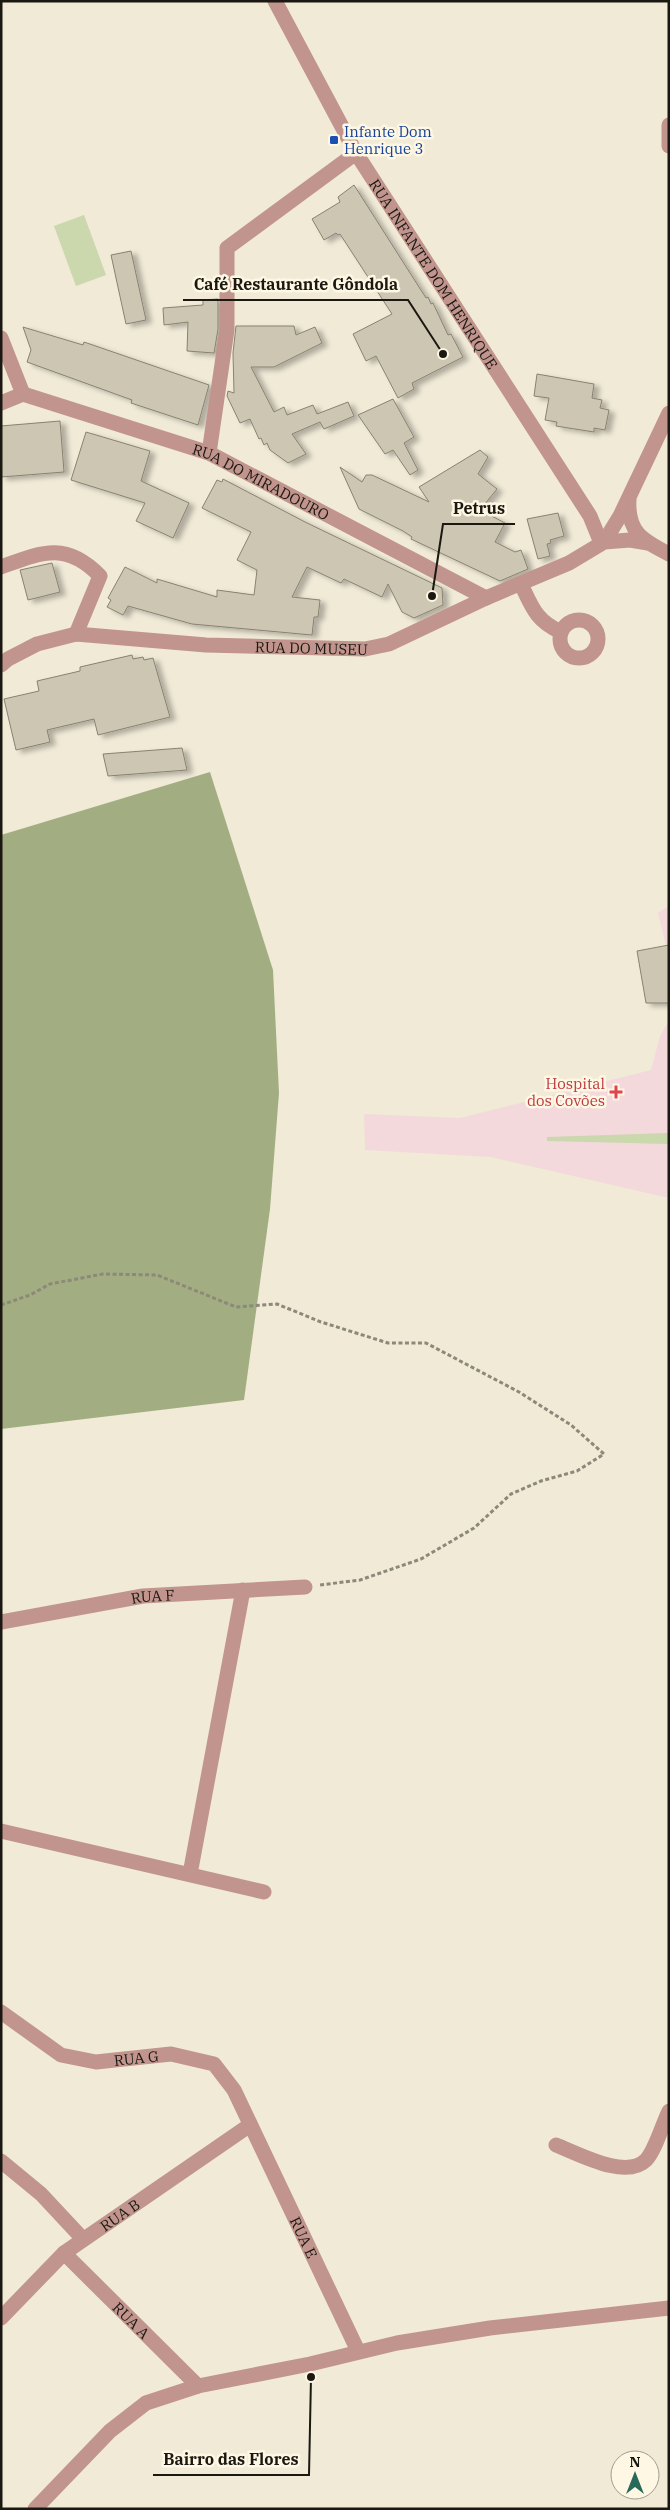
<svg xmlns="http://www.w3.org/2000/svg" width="670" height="2510" font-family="'IBM Plex Serif',serif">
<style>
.medical{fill:#f3d9dc}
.green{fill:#cbd7ac}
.forest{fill:#a2ae81}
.building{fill:#ccc6b3;stroke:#888270;filter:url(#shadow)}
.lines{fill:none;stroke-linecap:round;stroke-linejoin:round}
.path{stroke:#8c887a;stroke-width:3;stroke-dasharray:4 2.5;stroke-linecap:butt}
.minor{stroke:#c1948e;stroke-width:15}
.transit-dot{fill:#1a4fb4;stroke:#fef7e4;stroke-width:2}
.health-dot{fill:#e0444e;stroke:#fef7e4;stroke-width:2}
.labels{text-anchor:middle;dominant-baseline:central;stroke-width:5;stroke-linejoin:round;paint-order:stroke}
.transit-label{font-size:15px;fill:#164399;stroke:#fef7e4;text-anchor:start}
.street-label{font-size:15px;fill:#1a1811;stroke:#fef7e4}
.health-label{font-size:15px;fill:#be3a42;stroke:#fef7e4;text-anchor:end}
.leader{fill:none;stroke:#1a1811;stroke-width:2}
.callout-dot{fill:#1a1811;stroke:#fef7e4;stroke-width:2}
.callout-label{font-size:16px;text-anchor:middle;font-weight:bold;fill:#1a1811;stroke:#fef7e4;stroke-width:5;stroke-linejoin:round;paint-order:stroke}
</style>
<defs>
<filter id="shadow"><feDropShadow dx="5.5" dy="3" stdDeviation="2.5" flood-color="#0004"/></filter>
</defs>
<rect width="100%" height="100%" fill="#f0ead7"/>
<path class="medical" d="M 669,906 L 669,959 L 658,913 Z
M 669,1021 L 669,1198 L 490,1157 L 365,1150 L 364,1114 L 460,1118 L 651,1070 L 660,1036 Z"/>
<path class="green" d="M 84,215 L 106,275 L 76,286 L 54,226 Z
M 668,1133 L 669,1144 L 547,1141 L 547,1137 Z"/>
<path class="forest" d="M 210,772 L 273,970 L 279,1093 L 270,1209 L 244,1400 L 1,1429 L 1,835 Z"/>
<path class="building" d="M 354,185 L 426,298 L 428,297 L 431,304 L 433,303 L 448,335 L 451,334 L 463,357 L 412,383 L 414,389 L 398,398 L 376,356 L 366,361 L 353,334 L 392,314 L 340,234 L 338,235 L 336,233 L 324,240 L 312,219 L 340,202 L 338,197 Z
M 131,251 L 146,320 L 126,324 L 111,255 Z
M 218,299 L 218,329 L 214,353 L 187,351 L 188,322 L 164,325 L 163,308 L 203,305 L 203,300 Z
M 236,326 L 294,326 L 296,335 L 315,327 L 322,343 L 274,367 L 251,367 L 274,412 L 284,407 L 287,415 L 313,405 L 317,414 L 348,402 L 354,416 L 324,429 L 320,422 L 292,434 L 306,454 L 288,463 L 270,450 L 267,443 L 264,445 L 261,438 L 259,439 L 250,419 L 240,423 L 227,396 L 228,391 L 234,393 L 233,353 Z
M 23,327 L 83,345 L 84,342 L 209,385 L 198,425 L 131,403 L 132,400 L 27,362 L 31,350 Z
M 537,374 L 594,384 L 592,398 L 602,400 L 600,408 L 609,410 L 605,430 L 594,428 L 594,432 L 556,426 L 557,422 L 545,420 L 549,398 L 534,396 Z
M 393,399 L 414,437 L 404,443 L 418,470 L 410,475 L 393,450 L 385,454 L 358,415 Z
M 60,421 L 64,472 L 1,477 L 1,426 Z
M 86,432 L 150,451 L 141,481 L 189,503 L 173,538 L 136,521 L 145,503 L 71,480 Z
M 480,450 L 488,457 L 478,474 L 497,489 L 480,510 L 505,523 L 495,542 L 515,552 L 521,550 L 528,569 L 500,581 L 411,539 L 412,537 L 403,531 L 359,509 L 340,467 L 362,482 L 366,475 L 372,475 L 429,502 L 419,487 Z
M 223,479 L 305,522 L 442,588 L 443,605 L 414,618 L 402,612 L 388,584 L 382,597 L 344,579 L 341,583 L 307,567 L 292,597 L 320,600 L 318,617 L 314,617 L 312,635 L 192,624 L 128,606 L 123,615 L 107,607 L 111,600 L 108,598 L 125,567 L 157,583 L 157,579 L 217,597 L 217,590 L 254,595 L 257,570 L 237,560 L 251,532 L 202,508 L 217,480 L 222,482 Z
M 558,513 L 564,536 L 550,540 L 551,543 L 547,544 L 550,556 L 538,559 L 527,519 Z
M 52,563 L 60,592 L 28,600 L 20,570 Z
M 132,655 L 133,659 L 143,657 L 144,660 L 153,658 L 170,717 L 98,735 L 94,719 L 47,730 L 50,742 L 16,750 L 4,699 L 39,691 L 37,681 L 80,671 L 80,667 Z
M 182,748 L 187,770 L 108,776 L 103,754 Z
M 669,945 L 669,1003 L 646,1003 L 637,951 Z"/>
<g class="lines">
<path class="path" d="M 1,1305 L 30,1295 L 50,1284 L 103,1274 L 157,1275 L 236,1307 L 277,1304 L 321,1322 L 388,1343 L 426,1343 L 519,1392 L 571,1425 L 604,1454 L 577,1471 L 541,1481 L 511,1494 L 474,1528 L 421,1559 L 360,1580 L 320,1585"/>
<g class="minor">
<path id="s1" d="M 275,1 L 356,153 L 590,516 L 601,543"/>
<path d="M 669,125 L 669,146"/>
<path d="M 1,338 L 23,394"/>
<path id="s2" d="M 23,394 L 209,453 L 486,598"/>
<path d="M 1,403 L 23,394"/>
<path d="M 209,453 L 227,330 L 227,248 L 356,153"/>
<path d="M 629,499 C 627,532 642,540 669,554"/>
<path d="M 604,542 L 620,516 L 669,413"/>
<path d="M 1,567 C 42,552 66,541 100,576 L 76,634"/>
<path d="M 521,584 C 532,607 536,621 561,632"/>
<circle cx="579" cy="639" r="19"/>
<path id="s3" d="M 1,665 L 8,659 L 37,644 L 76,634 L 206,645 L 365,649 L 389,644 L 408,635 L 486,598 L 569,563 L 604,542 L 630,540 L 648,543"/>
<path id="s4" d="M 1,1622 L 143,1596 L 305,1587"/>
<path d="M 1,1831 L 264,1892"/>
<path d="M 190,1874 L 243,1590"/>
<path id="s5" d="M 1,2012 L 61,2055 L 96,2062 L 171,2054 L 214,2064 L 234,2090 L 358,2351"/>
<path d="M 556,2145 C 579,2154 626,2180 646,2160 C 655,2151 663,2123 669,2111"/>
<path d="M 1,2161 L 41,2194 L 83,2239"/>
<path id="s6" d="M 64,2253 L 198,2386"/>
<path id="s7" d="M 1,2318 L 64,2253 L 250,2125"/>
<path d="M 35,2509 L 110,2431 L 146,2403 L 198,2386 L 310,2364 L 397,2343 L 490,2328 L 669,2308"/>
</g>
</g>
<rect class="transit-dot" x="329" y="135" width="10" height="10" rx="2.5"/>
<path class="health-dot" d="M613.5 1084.5h5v5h5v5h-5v5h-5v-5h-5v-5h5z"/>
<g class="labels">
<g class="transit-label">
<text x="344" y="131">Infante Dom<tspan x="344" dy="17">Henrique 3</tspan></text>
</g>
<g class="street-label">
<text stroke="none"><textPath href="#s1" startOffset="316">RUA INFANTE DOM HENRIQUE</textPath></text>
<text stroke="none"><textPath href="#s2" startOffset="254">RUA DO MIRADOURO</textPath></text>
<text stroke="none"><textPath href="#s3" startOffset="318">RUA DO MUSEU</textPath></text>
<text stroke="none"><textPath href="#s4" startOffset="154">RUA F</textPath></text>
<text stroke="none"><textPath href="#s5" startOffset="150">RUA G</textPath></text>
<text stroke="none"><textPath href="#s7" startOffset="158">RUA B</textPath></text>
<text stroke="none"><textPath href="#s5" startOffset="425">RUA E</textPath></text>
<text stroke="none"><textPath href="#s6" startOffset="95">RUA A</textPath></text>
</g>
<g class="health-label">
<text x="605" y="1083">Hospital<tspan x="605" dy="17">dos Covões</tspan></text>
</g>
</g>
<path class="leader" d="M443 354L408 300H183M432 596L443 524H515M311 2377L309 2475H153"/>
<g class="callout-dot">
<circle cx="443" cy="354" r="5"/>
<circle cx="432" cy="596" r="5"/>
<circle cx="311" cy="2377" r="5"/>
</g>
<g class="callout-label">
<text x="296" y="290">Café Restaurante Gôndola</text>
<text x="479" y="514">Petrus</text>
<text x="231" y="2465">Bairro das Flores</text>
</g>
<rect width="670" height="2510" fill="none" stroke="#1a1811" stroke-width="5"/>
<g transform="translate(635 2475)"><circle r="24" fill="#fef7e4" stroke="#a39e90"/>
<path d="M0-4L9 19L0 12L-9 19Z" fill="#286a5a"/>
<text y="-8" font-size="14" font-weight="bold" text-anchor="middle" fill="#1a1811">N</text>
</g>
</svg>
